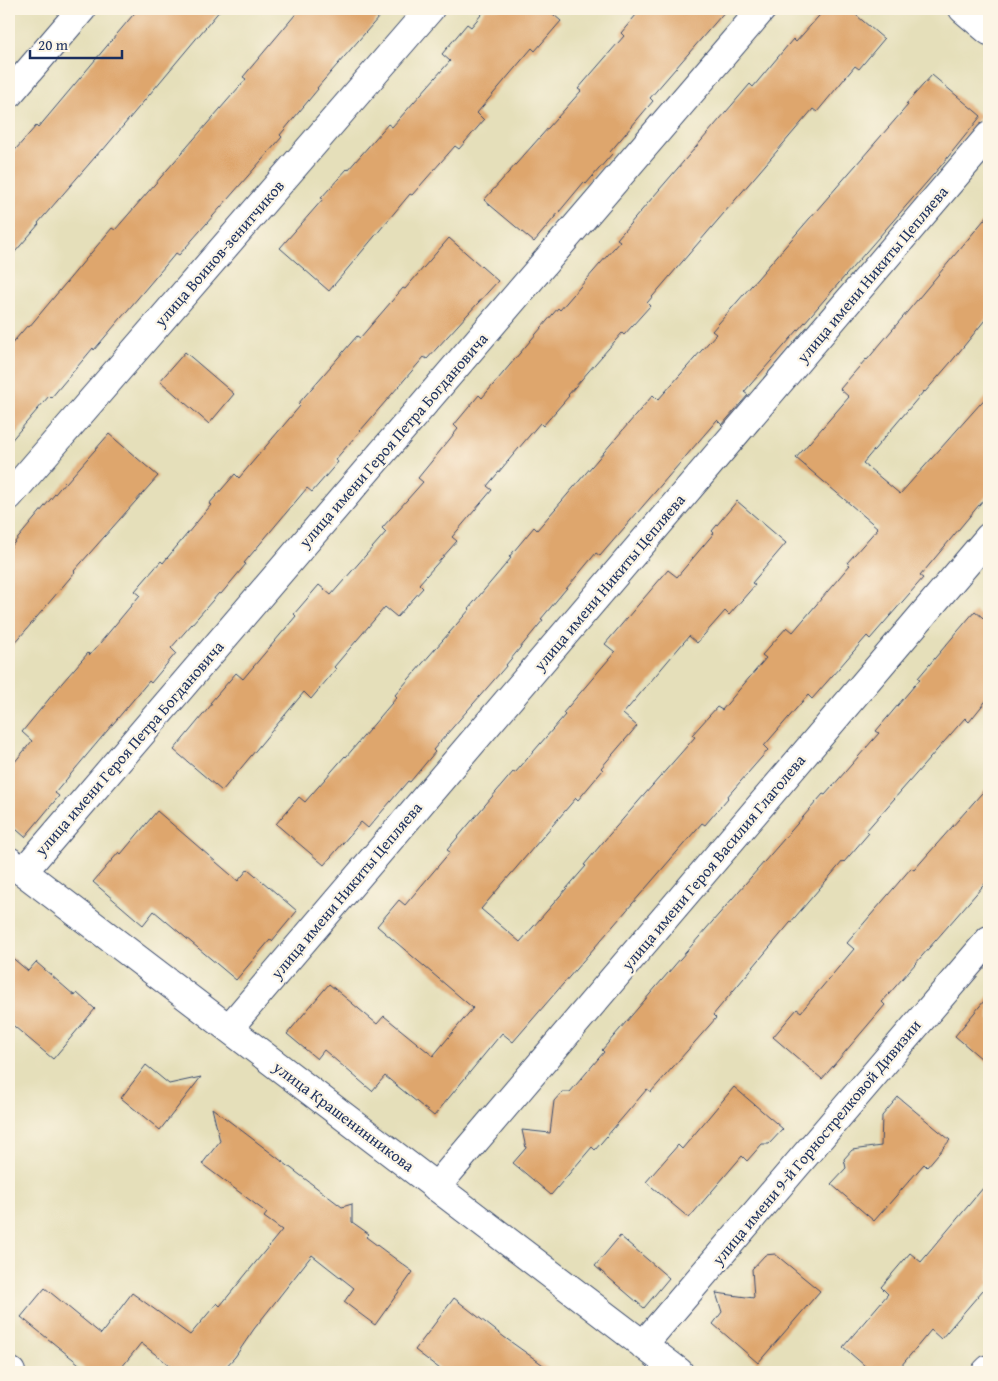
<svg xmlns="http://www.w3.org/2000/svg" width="998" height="1381" font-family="'Gentium Book Plus',serif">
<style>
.building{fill:#dea66d}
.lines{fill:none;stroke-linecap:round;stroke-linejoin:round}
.minor-casing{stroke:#39496c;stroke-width:30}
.minor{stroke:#fff;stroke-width:28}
.labels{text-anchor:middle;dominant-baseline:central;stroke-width:4.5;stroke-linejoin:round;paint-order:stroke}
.street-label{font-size:16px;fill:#1b2f5e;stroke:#fcf5e5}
</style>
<rect width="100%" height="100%" fill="#fcf5e5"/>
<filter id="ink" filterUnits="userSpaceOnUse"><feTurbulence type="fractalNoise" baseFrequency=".02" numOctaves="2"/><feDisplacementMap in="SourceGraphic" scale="10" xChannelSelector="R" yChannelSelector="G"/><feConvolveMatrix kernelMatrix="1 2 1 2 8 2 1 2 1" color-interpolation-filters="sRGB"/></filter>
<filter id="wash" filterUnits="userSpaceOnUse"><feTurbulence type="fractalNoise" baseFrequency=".0096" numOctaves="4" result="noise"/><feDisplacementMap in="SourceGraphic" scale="20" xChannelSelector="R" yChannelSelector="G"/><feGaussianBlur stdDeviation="1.12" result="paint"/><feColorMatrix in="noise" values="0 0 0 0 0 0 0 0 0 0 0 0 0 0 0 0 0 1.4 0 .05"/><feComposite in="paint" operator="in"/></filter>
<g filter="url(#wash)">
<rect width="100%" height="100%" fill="#e5dfba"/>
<g id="blocks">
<path class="building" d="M 138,9 L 221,9 L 103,150 L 102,149 L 38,223 L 39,224 L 9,259 L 9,157 L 36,126 L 38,128 Z
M 300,9 L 386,9 L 317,88 L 318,89 L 280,135 L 282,137 L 179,255 L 176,253 L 94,350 L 93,348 L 51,398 L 49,396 L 9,443 L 9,347 L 27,326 L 29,327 L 112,228 L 115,230 L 246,79 L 243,77 Z
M 486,9 L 547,9 L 561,21 L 535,51 L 532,48 L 477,113 L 484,120 L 459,149 L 455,146 L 412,195 L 410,194 L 329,291 L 280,248 L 323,199 L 321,198 L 347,169 L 348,170 L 388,124 L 392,127 L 450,61 L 442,54 L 467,24 L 471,27 Z
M 641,9 L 727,9 L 650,98 L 653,101 L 610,152 L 612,154 L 586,184 L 584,182 L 534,242 L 484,200 L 581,91 L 578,89 L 624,36 L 621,33 Z
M 825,9 L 849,9 L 884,39 L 859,69 L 855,66 L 817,112 L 813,109 L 647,303 L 650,306 L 624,335 L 622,333 L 568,395 L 569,396 L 543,426 L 540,423 L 487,486 L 492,490 L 452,537 L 457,541 L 419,584 L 423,588 L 397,617 L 385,607 L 334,667 L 336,669 L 311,699 L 304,692 L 222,791 L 174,750 L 212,704 L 210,703 L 236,673 L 243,679 L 296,616 L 294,614 L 319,585 L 331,595 L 386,532 L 382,528 L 423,482 L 418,478 L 458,429 L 454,425 L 479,395 L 482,398 L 558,308 L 560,310 L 620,241 L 617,239 L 750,84 L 753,87 L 793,39 L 796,42 Z
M 932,75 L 981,116 L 940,167 L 744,392 L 748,395 L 722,425 L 717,420 L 600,556 L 596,553 L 541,619 L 543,620 L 506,665 L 507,665 L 433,750 L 435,752 L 410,782 L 408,781 L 368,828 L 361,822 L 324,865 L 276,824 L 299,797 L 305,802 L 345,756 L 346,757 L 397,697 L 395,695 L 470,609 L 469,608 L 511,558 L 509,557 L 534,527 L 537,530 L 653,395 L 658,400 L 716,334 L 712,331 L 908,105 L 906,104 Z
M 989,214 L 989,315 L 951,362 L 925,392 L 924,391 L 863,463 L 900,494 L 989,394 L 989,493 L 920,576 L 923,578 L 870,639 L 867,636 L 812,699 L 808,695 L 764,746 L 768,750 L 727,797 L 728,798 L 705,825 L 702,823 L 513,1042 L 502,1033 L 434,1116 L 385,1076 L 372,1091 L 324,1050 L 317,1059 L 287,1034 L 329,984 L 377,1024 L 384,1016 L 433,1056 L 473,1008 L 377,926 L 399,900 L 405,905 L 450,852 L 447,850 L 513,772 L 515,773 L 565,715 L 563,713 L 615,652 L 605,644 L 644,598 L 668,570 L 677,577 L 714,533 L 712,531 L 737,501 L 786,543 L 752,583 L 755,585 L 729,615 L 725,611 L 697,643 L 689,636 L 623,714 L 637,726 L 601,768 L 603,770 L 578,800 L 576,798 L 481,909 L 520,942 L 586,866 L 584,865 L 609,835 L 695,737 L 692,735 L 717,707 L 722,710 L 766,658 L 762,655 L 787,627 L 793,632 L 850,565 L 847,563 L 878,528 L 796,458 L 849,397 L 840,389 L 866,359 L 867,360 Z
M 449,238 L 498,281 L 427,359 L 424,357 L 335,460 L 338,462 L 312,492 L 307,488 L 244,563 L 246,564 L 221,594 L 219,593 L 171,648 L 176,653 L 151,683 L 149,681 L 55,793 L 59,796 L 25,837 L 9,823 L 9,769 L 32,741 L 22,732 L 62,683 L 88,653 L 90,655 L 140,595 L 135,591 L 161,561 L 163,563 L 211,505 L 209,504 L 235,474 L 239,478 L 300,406 L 298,404 L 357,336 L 360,338 L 403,288 L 405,289 Z
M 185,352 L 234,394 L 209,424 L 160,381 Z
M 109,434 L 158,476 L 74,571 L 75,572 L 9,650 L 9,549 L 65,482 L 66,483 Z
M 975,611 L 989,623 L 989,697 L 969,722 L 965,718 L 866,831 L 869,833 L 844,862 L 843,861 L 790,923 L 713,1015 L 716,1018 L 651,1092 L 647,1089 L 595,1150 L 592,1147 L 551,1195 L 513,1163 L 526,1148 L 522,1130 L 550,1133 L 554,1101 L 562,1092 L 570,1092 L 604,1052 L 602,1050 L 680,959 L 823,794 L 825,795 L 879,733 L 876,731 L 920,679 L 918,678 Z
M 989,785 L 989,879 L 882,1002 L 885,1005 L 822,1079 L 773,1037 L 797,1009 L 801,1012 L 854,949 L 847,943 L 911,868 L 914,870 Z
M 157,811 L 238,881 L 248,869 L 297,911 L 272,941 L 270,940 L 236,980 L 154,911 L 143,925 L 93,882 L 119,852 L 121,854 Z
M 9,955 L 28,971 L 36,962 L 75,996 L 77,993 L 95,1009 L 53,1059 L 9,1022 Z
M 989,995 L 989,1065 L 955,1036 Z
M 146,1065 L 169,1084 L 201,1077 L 160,1130 L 121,1098 Z
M 734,1087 L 783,1129 L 769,1144 L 762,1144 L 747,1161 L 742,1156 L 689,1218 L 646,1182 L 678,1145 L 682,1149 Z
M 898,1097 L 950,1140 L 927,1167 L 924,1164 L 874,1221 L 831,1184 L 846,1168 L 844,1159 L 852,1150 L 881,1146 L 882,1116 Z
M 212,1108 L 342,1207 L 352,1204 L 352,1222 L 369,1234 L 366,1237 L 413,1272 L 375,1325 L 344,1302 L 354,1288 L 312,1255 L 254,1329 L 235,1357 L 221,1372 L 178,1372 L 141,1343 L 118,1372 L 89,1372 L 21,1317 L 45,1288 L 101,1334 L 132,1293 L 190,1335 L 217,1303 L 220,1306 L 282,1230 L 264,1217 L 267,1213 L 202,1164 L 220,1141 Z
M 989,1181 L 989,1283 L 941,1339 L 931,1330 L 896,1372 L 872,1372 L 843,1347 L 888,1294 L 881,1287 L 910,1253 L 921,1262 Z
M 620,1236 L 669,1278 L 644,1308 L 595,1266 Z
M 775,1254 L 820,1291 L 758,1363 L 713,1324 L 722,1312 L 716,1293 L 754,1298 L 752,1269 L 765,1255 Z
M 454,1298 L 504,1337 L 553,1372 L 444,1372 L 415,1350 Z"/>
</g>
</g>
<g filter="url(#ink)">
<use href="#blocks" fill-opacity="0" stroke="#39496c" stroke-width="1"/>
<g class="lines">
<defs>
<path id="minor" d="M 963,9 L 989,31
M 9,94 L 82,9
M 9,496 L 430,9
M 9,861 L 679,1372
M 23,872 L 762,9
M 229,1028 L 989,136
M 436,1187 L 989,537
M 643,1345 L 989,940
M 9,1371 L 11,1372
M 986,1372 L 989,1369"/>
</defs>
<use href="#minor" class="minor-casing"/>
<use href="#minor" class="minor"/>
</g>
</g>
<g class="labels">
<g class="street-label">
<text transform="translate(219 253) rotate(-49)">улица Воинов-зенитчиков</text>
<text transform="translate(872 274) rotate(-50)">улица имени Никиты Цепляева</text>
<text transform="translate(393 440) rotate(-49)">улица имени Героя Петра Богдановича</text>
<text transform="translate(609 582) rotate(-50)">улица имени Никиты Цепляева</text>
<text transform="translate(129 748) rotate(-49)">улица имени Героя Петра Богдановича</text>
<text transform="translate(713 862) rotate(-50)">улица имени Героя Василия Глаголева</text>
<text transform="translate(346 890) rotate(-50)">улица имени Никиты Цепляева</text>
<text transform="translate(344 1116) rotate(37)">улица Крашенинникова</text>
<text transform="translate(816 1142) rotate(-50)">улица имени 9-й Горнострелковой Дивизии</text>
</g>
</g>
<rect width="998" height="1381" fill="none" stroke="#fcf5e5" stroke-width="30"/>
<path d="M30 50v8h92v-8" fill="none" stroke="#1b2f5e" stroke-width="2.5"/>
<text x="38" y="50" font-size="15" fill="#1b2f5e" stroke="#fcf5e5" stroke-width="4" paint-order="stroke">20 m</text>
</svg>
